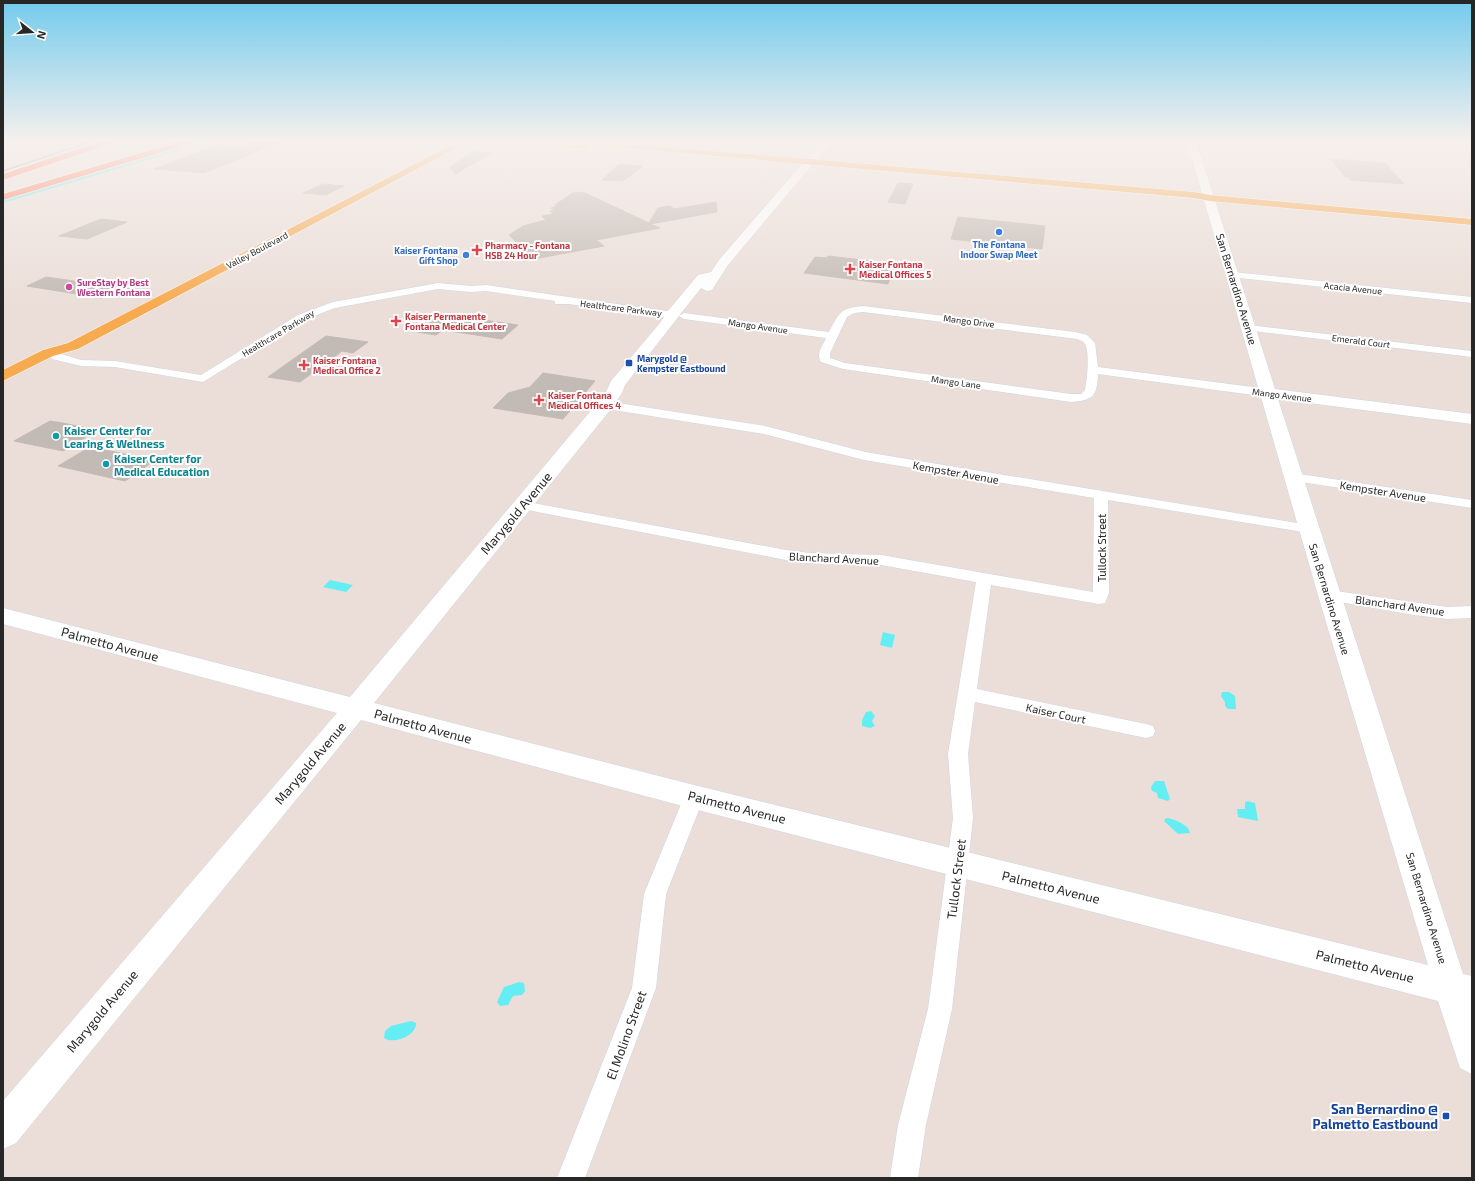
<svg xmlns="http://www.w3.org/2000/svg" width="1475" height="1181" font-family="'Exo 2',sans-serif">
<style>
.water{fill:#64eef4}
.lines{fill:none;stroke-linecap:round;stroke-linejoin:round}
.stream{stroke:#64eef4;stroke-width:2}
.building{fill:#c2bab4;stroke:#c6bab2}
.street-casing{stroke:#cdd6e2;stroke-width:1}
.secondary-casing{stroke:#cdd6e2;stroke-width:1}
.primary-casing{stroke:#fff;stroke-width:1}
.highway-casing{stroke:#fff;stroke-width:1}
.street{fill:#fff;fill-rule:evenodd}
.secondary{fill:#fff;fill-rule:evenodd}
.primary{fill:#f7ab51;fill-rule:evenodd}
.highway{fill:#ff734f;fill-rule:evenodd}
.rail{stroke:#9ba4b3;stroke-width:1.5}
.shop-dot{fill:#3f7fe0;stroke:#fff;stroke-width:1.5}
.health-dot{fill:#e0444e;stroke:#fff;stroke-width:1.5}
.hotel-dot{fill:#d1479c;stroke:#fff;stroke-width:1.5}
.transit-dot{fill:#1a4fb4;stroke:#fff;stroke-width:1.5}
.culture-dot{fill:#0f9aa8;stroke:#fff;stroke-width:1.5}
.labels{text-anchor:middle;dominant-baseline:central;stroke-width:4;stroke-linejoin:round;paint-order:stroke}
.far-shop-label{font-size:9px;font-weight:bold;fill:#366cbe;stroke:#fff}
.far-health-label{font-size:9px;font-weight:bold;fill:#be3a42;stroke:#fff;text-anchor:start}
.far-street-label{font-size:9px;fill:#272727;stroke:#fff}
.far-hotel-label{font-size:9px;font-weight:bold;fill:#b23c85;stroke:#fff;text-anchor:start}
.far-transit-label{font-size:9px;font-weight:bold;fill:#164399;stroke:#fff;text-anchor:start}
.street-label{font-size:11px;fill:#272727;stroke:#fff}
.culture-label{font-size:11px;font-weight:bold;fill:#0d838f;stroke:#fff;text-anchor:start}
.near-street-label{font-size:13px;fill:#272727;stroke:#fff}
.near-transit-label{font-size:13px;font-weight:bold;fill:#164399;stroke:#fff;text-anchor:end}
</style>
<rect width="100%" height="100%" fill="#ebded8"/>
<path class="water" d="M 330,580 L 353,585 L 346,592 L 323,587 Z
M 883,632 L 895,635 L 892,648 L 880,645 Z
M 1222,692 L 1229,692 L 1235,696 L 1236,709 L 1228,709 L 1225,706 L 1225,702 L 1221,696 Z
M 871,711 L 875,716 L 872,721 L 875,726 L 870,728 L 862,726 L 862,720 L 866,712 Z
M 1155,781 L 1164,781 L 1170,799 L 1168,801 L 1158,798 L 1157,793 L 1152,791 L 1151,787 Z
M 1247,801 L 1255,803 L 1258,821 L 1238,817 L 1237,809 L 1245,809 L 1245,803 Z
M 1167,818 C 1175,819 1190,826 1190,833 L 1178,834 L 1164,821 L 1165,819 Z
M 519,982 L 524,983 L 525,991 L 522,995 L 513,996 L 508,1005 L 500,1006 L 497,1002 L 504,987 Z
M 411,1021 L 416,1023 C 417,1035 394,1045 384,1038 L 385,1031 L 391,1026 Z"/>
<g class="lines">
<path class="stream" d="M 3,202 L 207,141"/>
</g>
<path class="building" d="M 251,141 L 284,141 L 204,173 L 154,169 L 217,145 L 251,148 Z
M 474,151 L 492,153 L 455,174 L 450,167 Z
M 1331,159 L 1385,163 L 1404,184 L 1350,180 L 1348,177 L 1345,177 Z
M 619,164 L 643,166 L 623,181 L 602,180 Z
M 898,183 L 913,184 L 905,204 L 888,202 Z
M 323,184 L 344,186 L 326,195 L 303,193 Z
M 574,192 L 585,193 L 649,223 L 658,208 L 670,206 L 674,209 L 716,202 L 717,212 L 650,224 L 660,228 L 596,240 L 604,246 L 523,261 L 506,245 L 516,242 L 509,235 L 523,226 L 546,220 L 542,216 L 553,214 L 550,211 L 555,210 L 551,208 L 556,207 L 555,205 Z
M 958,217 L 1045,226 L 1042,249 L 951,239 Z
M 101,219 L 127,222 L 87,239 L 59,236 Z
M 828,256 L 871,261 L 895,265 L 888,284 L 804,273 L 815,257 L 827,258 Z
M 46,277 L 130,289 L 130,296 L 105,296 L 102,298 L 27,286 Z
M 442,314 L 518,325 L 502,339 L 443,330 L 436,335 L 417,332 Z
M 326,336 L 368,342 L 353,353 L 342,351 L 300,382 L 268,377 Z
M 543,373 L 595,381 L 563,419 L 493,408 L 508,393 L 530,387 Z
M 50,421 L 63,423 L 97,430 L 63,451 L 14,441 Z
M 90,447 L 155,460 L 125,481 L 58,466 Z"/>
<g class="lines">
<defs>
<path id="street" d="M 1233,272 L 1472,297 L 1472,303 L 1230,277 L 1230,273 Z
M 438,283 L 471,286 L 486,285 L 672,312 L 677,315 L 672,318 L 569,304 L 555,304 L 555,301 L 486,291 L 471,292 L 438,289 L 335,308 L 306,319 L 203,382 L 115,367 L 81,366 L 52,359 L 42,353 L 48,350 L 81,360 L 115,361 L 201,375 L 298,315 L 333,302 Z
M 863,306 L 1075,332 L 1087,335 L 1095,343 L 1098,367 L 1268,389 L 1274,393 L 1268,397 L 1098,374 C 1097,397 1093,400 1071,402 L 843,369 L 821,362 C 816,353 822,347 826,338 L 684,319 L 679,316 L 684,313 L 829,332 C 839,313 840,308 863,306 ZM 863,312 L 1077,339 C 1080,340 1083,341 1085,344 C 1090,353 1087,380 1085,390 L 1081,394 L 1071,394 L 845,363 L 830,358 L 830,353 L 847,317 L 854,313 Z
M 1249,325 L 1472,351 L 1472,357 L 1245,330 L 1244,328 Z
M 605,401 L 765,426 L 865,452 L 1309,525 L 1314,526 L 1316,529 L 1314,532 L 1309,533 L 1108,500 L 1109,582 L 1109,593 L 1105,603 L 1099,604 L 991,585 L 977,689 L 1146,724 L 1153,726 L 1155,731 L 1153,736 L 1146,738 L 975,702 L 968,754 L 973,818 L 952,1009 L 926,1125 L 918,1178 L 890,1178 L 898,1125 L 928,1009 L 953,818 L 948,754 L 976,582 L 881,565 L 809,563 L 786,560 L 522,509 L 517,508 L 515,505 L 517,502 L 522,501 L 786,550 L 809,553 L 881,555 L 1093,592 L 1094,498 L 864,460 L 764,434 L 601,408 L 599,405 L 601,402 Z
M 1293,473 L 1472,500 L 1472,508 L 1288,480 L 1286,477 L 1288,474 Z
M 1329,590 L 1447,607 L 1472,606 L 1472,618 L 1447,619 L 1414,615 L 1323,599 L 1321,595 L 1323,591 Z
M 694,789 L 701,791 L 704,797 L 666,894 L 656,988 L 585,1178 L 557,1178 L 632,988 L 644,894 L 684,797 L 687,791 Z"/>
<path id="secondary" d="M 822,141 L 832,141 L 728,265 L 712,290 L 707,291 L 701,288 C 675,320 651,353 625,385 L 622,393 L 611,409 L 374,703 L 694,785 L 1428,965 L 1318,595 L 1187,141 L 1196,141 L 1275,389 L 1472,414 L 1472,424 L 1278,399 L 1463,974 L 1472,976 L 1472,1074 L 1460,1068 L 1438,1001 L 694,809 L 361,720 L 16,1143 L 3,1149 L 3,1101 L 337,713 L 3,624 L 3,608 L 350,697 L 599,401 L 606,392 L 611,381 L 660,323 L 667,312 L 698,275 L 711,272 L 719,260 Z"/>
<path id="primary" d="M 459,141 L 470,141 L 78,349 L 53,356 L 3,381 L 3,370 L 43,350 L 68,343 Z
M 522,141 L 598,141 L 1194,192 L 1210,195 L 1472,219 L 1472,225 L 1210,201 L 1194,198 L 589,145 L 588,148 L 585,149 L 527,144 Z"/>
<path id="highway" d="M 102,141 L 115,141 L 113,143 L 3,180 L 3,174 Z
M 181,141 L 194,141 L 192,143 L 3,200 L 3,194 Z"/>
</defs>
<use href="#street" class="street-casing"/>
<use href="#secondary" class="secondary-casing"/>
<use href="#primary" class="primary-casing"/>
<use href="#highway" class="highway-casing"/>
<use href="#street" class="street"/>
<use href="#secondary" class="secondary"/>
<use href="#primary" class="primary"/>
<use href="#highway" class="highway"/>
<path class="rail" d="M 3,171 L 93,141"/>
</g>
<linearGradient id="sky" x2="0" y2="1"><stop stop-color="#73cbed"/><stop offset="0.46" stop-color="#f6f0ed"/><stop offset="1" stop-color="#f6f0ed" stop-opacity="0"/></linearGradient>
<rect width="1475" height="306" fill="url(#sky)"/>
<g class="shop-dot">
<circle cx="999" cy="232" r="4"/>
<circle cx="466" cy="255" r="4"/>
</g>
<g class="health-dot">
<path d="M475 244h4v4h4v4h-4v4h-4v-4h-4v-4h4z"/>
<path d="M848 263h4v4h4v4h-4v4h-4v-4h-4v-4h4z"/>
<path d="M394 315h4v4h4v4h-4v4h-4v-4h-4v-4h4z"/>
<path d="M302 359h4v4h4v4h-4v4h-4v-4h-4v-4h4z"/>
<path d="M537 394h4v4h4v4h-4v4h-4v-4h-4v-4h4z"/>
</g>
<circle class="hotel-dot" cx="69" cy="287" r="4"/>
<g class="transit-dot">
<rect x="625" y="359" width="8" height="8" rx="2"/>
<rect x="1442" y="1112" width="8" height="8" rx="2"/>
</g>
<g class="culture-dot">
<circle cx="56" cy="436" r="4"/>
<circle cx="106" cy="464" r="4"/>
</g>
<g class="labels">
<g class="far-shop-label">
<text x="999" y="244">The Fontana<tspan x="999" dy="10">Indoor Swap Meet</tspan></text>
<text x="458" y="250" text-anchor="end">Kaiser Fontana<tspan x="458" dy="10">Gift Shop</tspan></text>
</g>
<g class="far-health-label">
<text x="485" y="245">Pharmacy - Fontana<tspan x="485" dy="10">HSB 24 Hour</tspan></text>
<text x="859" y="264">Kaiser Fontana<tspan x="859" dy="10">Medical Offices 5</tspan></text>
<text x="405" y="316">Kaiser Permanente<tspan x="405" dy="10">Fontana Medical Center</tspan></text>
<text x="313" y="360">Kaiser Fontana<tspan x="313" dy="10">Medical Office 2</tspan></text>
<text x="548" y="395">Kaiser Fontana<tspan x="548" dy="10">Medical Offices 4</tspan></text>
</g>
<g class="far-street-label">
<text transform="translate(257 250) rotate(-28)">Valley Boulevard</text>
<text transform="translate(1353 288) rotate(6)">Acacia Avenue</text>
<text transform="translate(621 308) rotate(7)">Healthcare Parkway</text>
<text transform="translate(969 321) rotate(7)">Mango Drive</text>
<text transform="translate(758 326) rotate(8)">Mango Avenue</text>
<text transform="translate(278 333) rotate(-31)">Healthcare Parkway</text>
<text transform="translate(1361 341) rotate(7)">Emerald Court</text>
<text transform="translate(956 382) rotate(8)">Mango Lane</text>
<text transform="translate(1282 395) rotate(7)">Mango Avenue</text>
</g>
<g class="far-hotel-label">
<text x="77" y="282">SureStay by Best<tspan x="77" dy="10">Western Fontana</tspan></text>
</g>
<g class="far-transit-label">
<text x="637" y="358">Marygold @<tspan x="637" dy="10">Kempster Eastbound</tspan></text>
</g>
<g class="street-label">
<text transform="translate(1237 289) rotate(73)">San Bernardino Avenue</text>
<text transform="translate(956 472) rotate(10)">Kempster Avenue</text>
<text transform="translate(1383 491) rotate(9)">Kempster Avenue</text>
<text transform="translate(1101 548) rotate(-90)">Tullock Street</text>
<text transform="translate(834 558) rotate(3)">Blanchard Avenue</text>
<text transform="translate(1330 599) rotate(73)">San Bernardino Avenue</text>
<text transform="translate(1400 605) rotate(8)">Blanchard Avenue</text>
<text transform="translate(1056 713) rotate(12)">Kaiser Court</text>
<text transform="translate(1427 908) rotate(73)">San Bernardino Avenue</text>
</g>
<g class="culture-label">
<text x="64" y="430">Kaiser Center for<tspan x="64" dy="13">Learing &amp; Wellness</tspan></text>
<text x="114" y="458">Kaiser Center for<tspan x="114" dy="13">Medical Education</tspan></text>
</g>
<g class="near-street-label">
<text transform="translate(516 513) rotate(-50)">Marygold Avenue</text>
<text transform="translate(110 644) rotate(15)">Palmetto Avenue</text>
<text transform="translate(423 726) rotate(15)">Palmetto Avenue</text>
<text transform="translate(310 763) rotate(-50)">Marygold Avenue</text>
<text transform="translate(737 807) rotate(14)">Palmetto Avenue</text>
<text transform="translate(956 879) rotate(-83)">Tullock Street</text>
<text transform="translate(1051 887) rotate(14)">Palmetto Avenue</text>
<text transform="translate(1365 966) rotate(14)">Palmetto Avenue</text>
<text transform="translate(102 1011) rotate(-50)">Marygold Avenue</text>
<text transform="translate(626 1035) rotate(-70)">El Molino Street</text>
</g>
<g class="near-transit-label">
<text x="1438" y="1109">San Bernardino @<tspan x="1438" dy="15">Palmetto Eastbound</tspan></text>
</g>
</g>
<rect width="1475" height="1181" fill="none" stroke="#272727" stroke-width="8"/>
<g transform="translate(32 32) rotate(107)" stroke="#ffffff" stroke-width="3" paint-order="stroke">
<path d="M0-3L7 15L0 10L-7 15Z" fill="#272727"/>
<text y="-6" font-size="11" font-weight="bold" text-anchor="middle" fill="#272727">N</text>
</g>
</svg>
